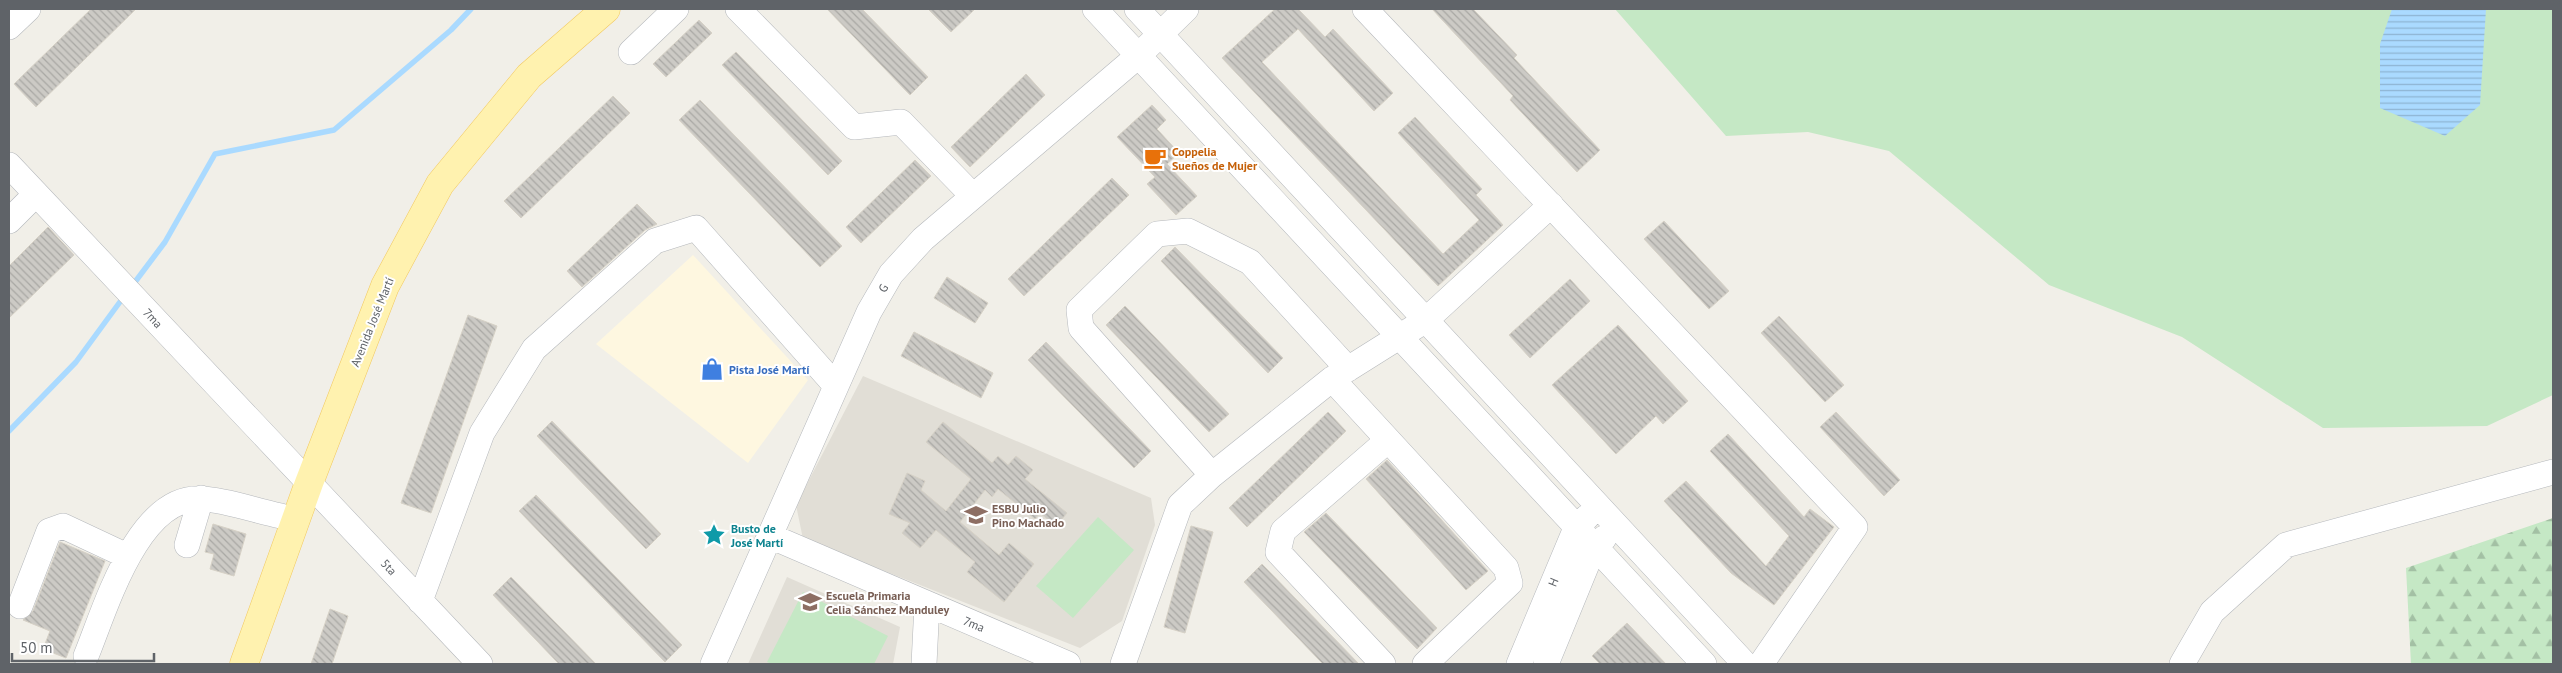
<svg xmlns="http://www.w3.org/2000/svg" width="2562" height="673" font-family="'PT Sans',sans-serif">
<style>
.commercial{fill:#fef7e0}
.education{fill:#e1ded6}
.grass{fill:#c5e8c5}
.forest{fill:url(#forest-firs)}
.water{fill:url(#water-rules)}
.lines{fill:none;stroke-linecap:round;stroke-linejoin:round}
.stream{stroke:#aadaff;stroke-width:5.5}
.building{fill:url(#building-back-hatch);stroke:#d6d1c6}
.minor-casing{stroke:#b5b8bc;stroke-width:26}
.major-casing{stroke:#f2c960;stroke-width:29}
.minor{stroke:#fff;stroke-width:25}
.major{stroke:#fff2af;stroke-width:28}
.labels{text-anchor:middle;dominant-baseline:central;stroke-width:4;stroke-linejoin:round;paint-order:stroke}
.food-label{font-size:12px;font-weight:bold;fill:#c56008;stroke:#fff;text-anchor:start}
.street-label{font-size:12px;fill:#5f6368;stroke:#fff}
.shop-label{font-size:12px;font-weight:bold;fill:#366cbe;stroke:#fff;text-anchor:start}
.education-label{font-size:12px;font-weight:bold;fill:#785e54;stroke:#fff;text-anchor:start}
.culture-label{font-size:12px;font-weight:bold;fill:#0d838f;stroke:#fff;text-anchor:start}
</style>
<defs>
<pattern id="forest-firs" width="22" height="20" patternUnits="userSpaceOnUse" patternTransform="scale(1.25)"><rect width="22" height="20" fill="#c5e8c5"/><path d="M5 1l3.5 6h-7zM16 11l3.5 6h-7z" fill="#a3c0a4"/></pattern>
<pattern id="water-rules" width="6" height="5" patternUnits="userSpaceOnUse" patternTransform="scale(1.25)"><rect width="6" height="5" fill="#aadaff"/><path d="M0 2.5h6" fill="none" stroke="#8eb4d2"/></pattern>
<pattern id="building-back-hatch" width="6" height="6" patternUnits="userSpaceOnUse" patternTransform="scale(1.25)"><rect width="6" height="6" fill="#cccac5"/><path d="M-1 5l2 2M0 0l6 6M5-1l2 2" fill="none" stroke="#a9a8a4"/></pattern>
</defs>
<rect width="100%" height="100%" fill="#f1efe8"/>
<path class="commercial" d="M 693,255 L 808,380 L 748,463 L 596,344 Z"/>
<path class="education" d="M 863,376 L 1151,498 L 1155,525 L 1122,621 L 1080,648 L 803,539 L 796,505 Z
M 787,577 L 900,627 L 893,664 L 748,664 Z"/>
<path class="grass" d="M 1615,9 L 2553,9 L 2553,395 L 2487,426 L 2323,428 L 2182,337 L 2049,285 L 1889,151 L 1808,132 L 1726,136 Z
M 1098,517 L 1134,550 L 1073,618 L 1036,586 Z
M 803,592 L 888,636 L 874,664 L 772,664 L 767,662 Z"/>
<path class="forest" d="M 2553,518 L 2553,664 L 2411,664 L 2406,568 Z"/>
<path class="water" d="M 2392,9 L 2486,9 L 2480,105 L 2445,136 L 2380,108 L 2380,44 Z"/>
<g class="lines">
<path class="stream" d="M 132,286 L 165,242 L 215,154 L 334,130 L 451,30 L 471,9
M 9,431 L 76,362 L 125,295"/>
</g>
<path class="building" d="M 91,9 L 136,9 L 36,107 L 14,84 Z
M 827,9 L 862,9 L 928,77 L 910,95 Z
M 928,9 L 975,9 L 951,32 Z
M 1275,9 L 1298,9 L 1325,37 L 1333,29 L 1393,93 L 1374,111 L 1298,29 L 1262,62 L 1443,254 L 1479,220 L 1398,133 L 1415,117 L 1482,189 L 1476,195 L 1503,225 L 1438,286 L 1222,58 Z
M 1432,9 L 1473,9 L 1517,55 L 1514,58 L 1600,150 L 1577,172 L 1510,100 L 1513,96 Z
M 699,20 L 712,33 L 666,77 L 653,64 Z
M 736,52 L 842,161 L 828,175 L 722,65 Z
M 1026,74 L 1045,95 L 970,167 L 951,147 Z
M 613,96 L 630,113 L 521,218 L 504,201 Z
M 700,100 L 842,246 L 820,267 L 679,120 Z
M 1152,105 L 1166,120 L 1157,129 L 1179,153 L 1167,164 L 1197,196 L 1176,215 L 1147,184 L 1155,177 L 1117,137 Z
M 915,160 L 931,176 L 861,243 L 846,227 Z
M 1112,178 L 1129,195 L 1024,296 L 1008,279 Z
M 637,204 L 657,224 L 645,230 L 582,287 L 567,271 Z
M 1664,221 L 1729,291 L 1709,309 L 1644,239 Z
M 48,227 L 74,255 L 9,318 L 9,266 Z
M 1175,247 L 1283,358 L 1268,373 L 1161,261 Z
M 947,277 L 988,303 L 975,323 L 934,298 Z
M 1570,279 L 1590,301 L 1530,358 L 1509,335 Z
M 1125,306 L 1229,414 L 1209,432 L 1106,325 Z
M 468,315 L 497,326 L 431,513 L 401,503 Z
M 1779,316 L 1844,385 L 1825,402 L 1761,333 Z
M 1618,325 L 1688,401 L 1663,424 L 1656,416 L 1616,454 L 1552,385 Z
M 914,332 L 993,373 L 981,398 L 901,356 Z
M 1046,342 L 1151,451 L 1134,468 L 1028,360 Z
M 1328,412 L 1346,431 L 1247,527 L 1229,508 Z
M 1836,412 L 1900,480 L 1884,496 L 1820,427 Z
M 552,421 L 661,534 L 646,549 L 537,436 Z
M 943,422 L 992,463 L 998,456 L 1008,465 L 1016,456 L 1033,470 L 1025,479 L 1067,513 L 1056,526 L 1040,513 L 1035,519 L 998,489 L 992,497 L 985,490 L 960,522 L 999,555 L 1009,543 L 1034,564 L 1004,602 L 967,572 L 975,562 L 936,530 L 920,548 L 902,533 L 910,523 L 889,514 L 907,473 L 925,481 L 921,490 L 946,511 L 971,479 L 926,442 Z
M 1728,434 L 1804,517 L 1810,509 L 1834,527 L 1774,605 L 1731,573 L 1664,501 L 1686,481 L 1766,566 L 1789,536 L 1710,451 Z
M 1387,460 L 1488,571 L 1466,590 L 1366,479 Z
M 536,495 L 682,645 L 665,662 L 519,511 Z
M 1326,513 L 1437,628 L 1417,649 L 1304,532 Z
M 213,524 L 246,534 L 234,576 L 210,569 L 214,554 L 205,552 Z
M 1191,526 L 1213,532 L 1185,633 L 1164,627 Z
M 60,542 L 105,561 L 66,658 L 43,649 L 50,631 L 23,620 L 33,611 Z
M 1262,564 L 1359,664 L 1323,664 L 1244,582 Z
M 511,577 L 596,664 L 559,664 L 493,595 Z
M 330,609 L 348,616 L 332,664 L 311,664 Z
M 1627,623 L 1666,664 L 1600,664 L 1592,656 Z"/>
<g class="lines">
<defs>
<path id="minor" d="M 738,9 L 854,127 L 901,122 L 973,196
M 1095,9 L 1704,664
M 1137,9 L 1745,664
M 1365,9 L 1855,527 L 1761,664
M 9,27 L 28,9
M 631,52 L 676,9
M 9,165 L 480,664
M 9,221 L 36,194
M 1332,379 L 1506,568 L 1510,583 L 1425,664
M 1212,475 L 1081,328 L 1079,310 L 1157,234 L 1188,231 L 1250,262 L 1348,369
M 770,536 L 1068,664
M 187,545 L 201,498
M 420,601 L 482,433 L 534,349 L 655,241 L 696,228 L 836,386
M 20,606 L 49,531 L 63,526 L 127,556
M 86,656 C 105,610 138,494 202,499 C 228,500 255,511 281,516
M 713,664 L 869,312 L 891,274 L 923,239 L 1138,56 L 1186,9
M 924,664 L 927,604
M 1123,664 L 1180,505 L 1212,475 L 1332,379 L 1426,320 L 1551,205
M 1383,664 L 1278,552 L 1283,531 L 1387,441
M 1519,664 L 1576,528 L 1587,517
M 1546,664 L 1594,547 L 1604,538
M 2182,664 L 2212,612 L 2286,545 L 2553,472"/>
<path id="major" d="M 244,664 L 309,483 L 385,286 L 440,184 L 529,76 L 606,9"/>
</defs>
<use href="#minor" class="minor-casing"/>
<use href="#major" class="major-casing"/>
<use href="#minor" class="minor"/>
<use href="#major" class="major"/>
</g>
<defs>
<symbol id="cafe-bare" viewBox="-9 -9 18 18"><path d="M-5.5-4.5H6V0H3Q3 3.5 0 3.5H-2.5Q-5.5 3.5-5.5 0ZM3-3.2v2h1.7v-2ZM-6 4.5H4V6H-6Z" fill="#e8710a" stroke="#fff" stroke-width="2.5" paint-order="stroke"/></symbol>
<symbol id="shop-bare" viewBox="-9 -9 18 18"><path d="M-5-2.5h2.3a2.7 3.5 0 0 1 5.4 0H5L5.5 6h-11ZM-1.5-2.5h3a1.5 2.3 0 0 0-3 0Z" fill="#3f7fe0" stroke="#fff" stroke-width="2.5" paint-order="stroke"/></symbol>
<symbol id="school-bare" viewBox="-9 -9 18 18"><path d="M0-5L7-2L0 1L-7-2ZM-4 1L0 2.5L4 1V4Q0 6-4 4Z" fill="#8d6e63" stroke="#fff" stroke-width="2.5" paint-order="stroke"/></symbol>
<symbol id="sight-bare" viewBox="-9 -9 18 18"><path d="M0-6L1.8-2.2L6-1.7L2.9 1.2L3.7 5.4L0 3.3L-3.7 5.4L-2.9 1.2L-6-1.7L-1.8-2.2Z" fill="#0f9aa8" stroke="#fff" stroke-width="2.5" paint-order="stroke"/></symbol>
</defs>
<g fill-rule="evenodd">
<use href="#cafe-bare" x="1139" y="142" width="32" height="32"/>
<use href="#shop-bare" x="696" y="353" width="32" height="32"/>
<use href="#school-bare" x="960" y="499" width="32" height="32"/>
<use href="#sight-bare" x="698" y="519" width="32" height="32"/>
<use href="#school-bare" x="794" y="586" width="32" height="32"/>
</g>
<g class="labels">
<g class="food-label">
<text x="1172" y="151">Coppelia<tspan x="1172" dy="14">Sueños de Mujer</tspan></text>
</g>
<g class="street-label">
<text transform="translate(883 288) rotate(-59)">G</text>
<text transform="translate(153 318) rotate(47)">7ma</text>
<text transform="translate(372 322) rotate(-68)">Avenida José Martí</text>
<text transform="translate(389 567) rotate(47)">5ta</text>
<text transform="translate(1553 582) rotate(-68)">H</text>
<text transform="translate(974 624) rotate(23)">7ma</text>
</g>
<g class="shop-label">
<text x="729" y="369">Pista José Martí</text>
</g>
<g class="education-label">
<text x="992" y="508">ESBU Julio<tspan x="992" dy="14">Pino Machado</tspan></text>
<text x="826" y="595">Escuela Primaria<tspan x="826" dy="14">Celia Sánchez Manduley</tspan></text>
</g>
<g class="culture-label">
<text x="731" y="528">Busto de<tspan x="731" dy="14">José Martí</tspan></text>
</g>
</g>
<rect width="2562" height="673" fill="none" stroke="#5f6368" stroke-width="20"/>
<path d="M12 653v8h142v-8" fill="none" stroke="#5f6368" stroke-width="2.5"/>
<text x="20" y="653" font-size="15" fill="#5f6368" stroke="#ffffff" stroke-width="4" paint-order="stroke">50 m</text>
</svg>
